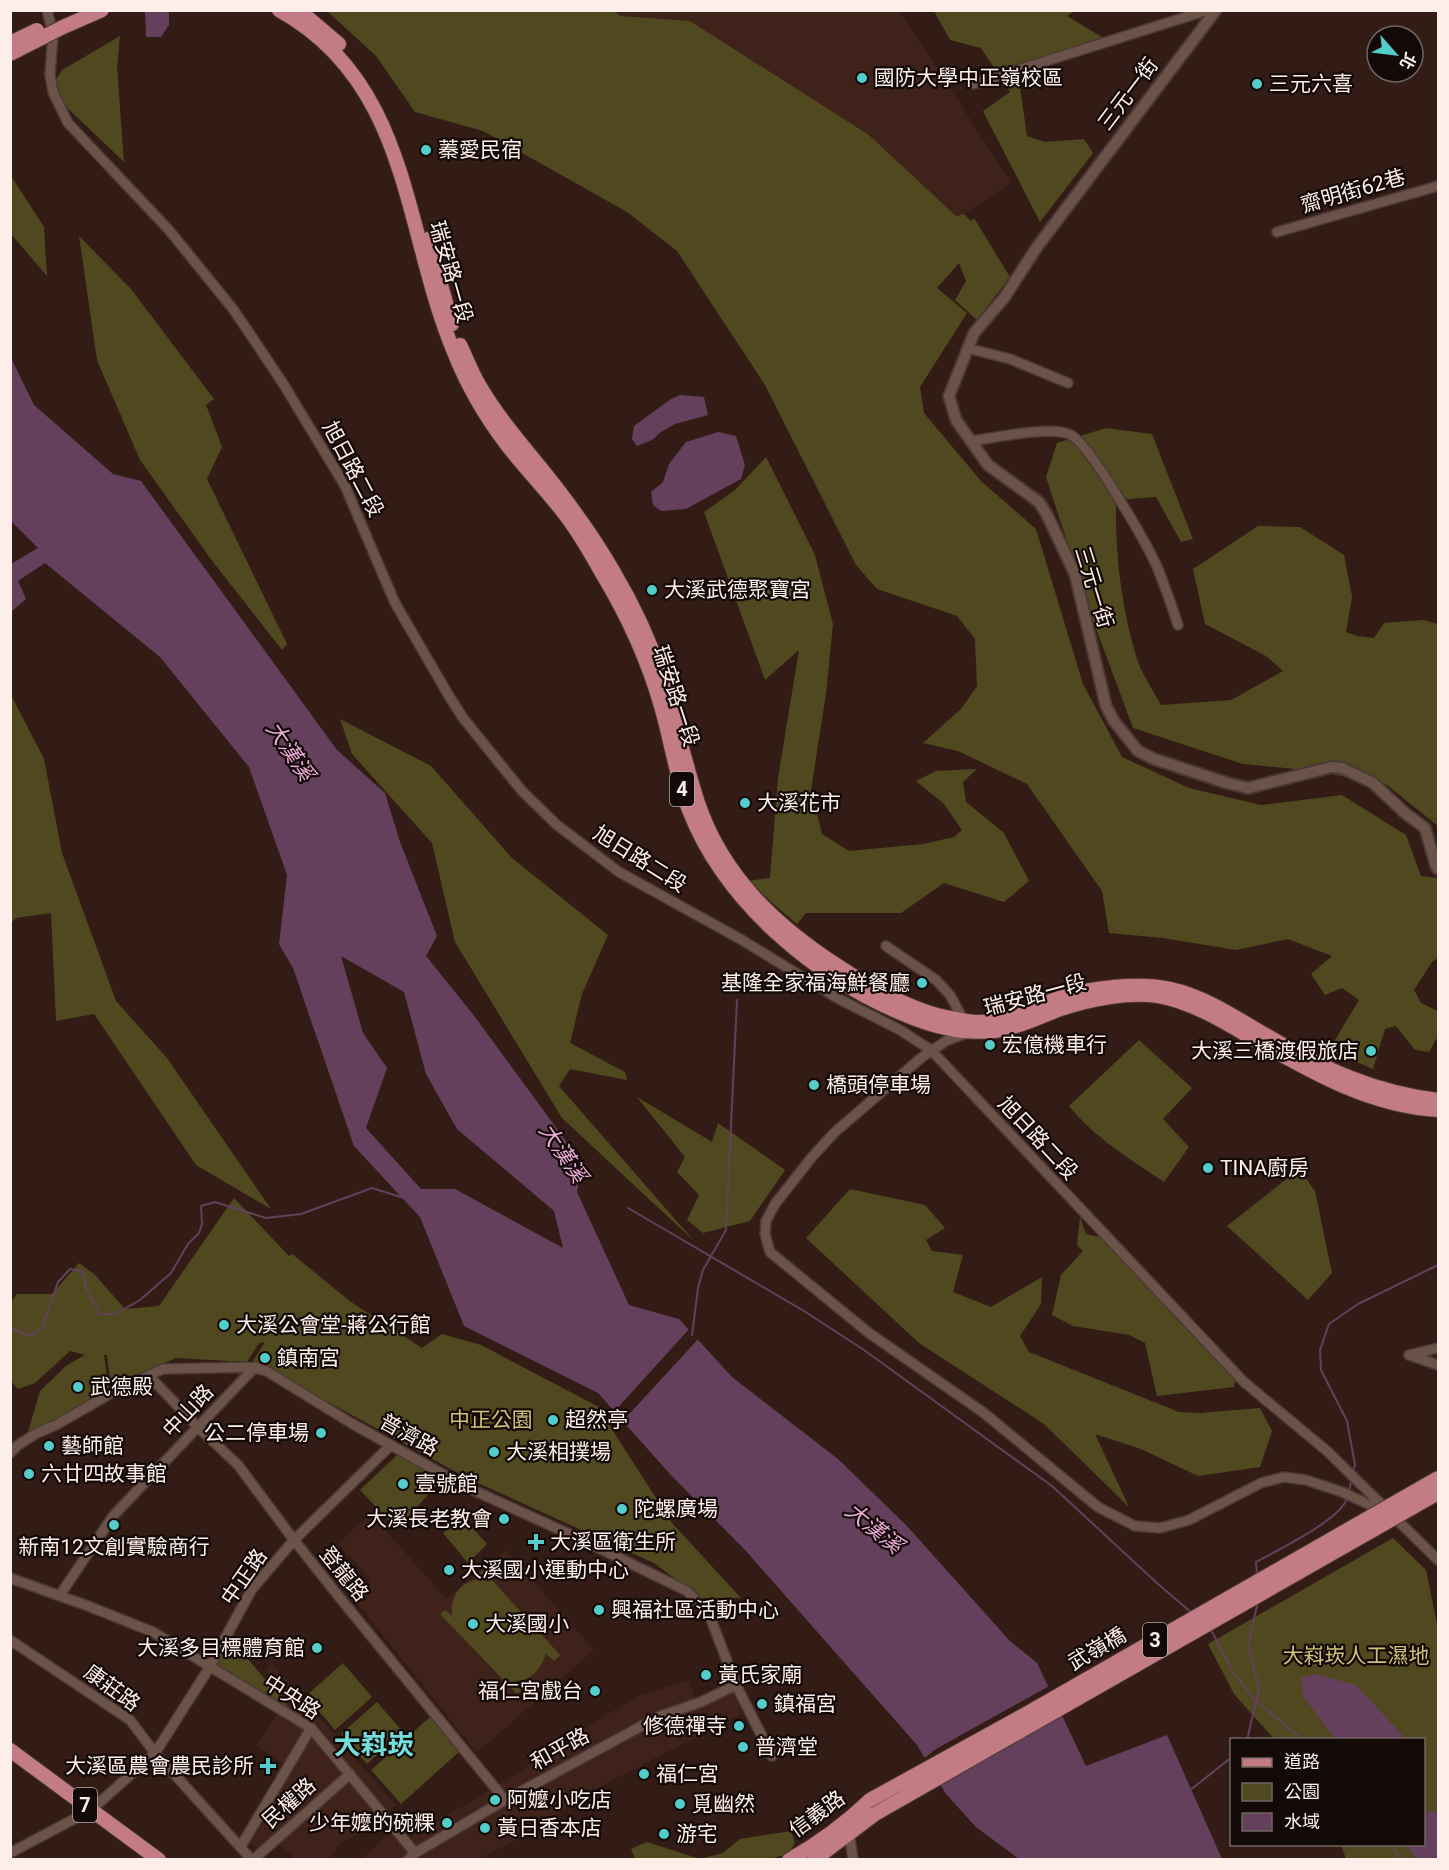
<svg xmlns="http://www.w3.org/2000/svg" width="1449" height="1870" font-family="Roboto,'Noto Sans TC',sans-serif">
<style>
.built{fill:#3f2219}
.green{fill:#50491f}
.water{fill:#65405c;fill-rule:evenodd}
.pier{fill:#321c15}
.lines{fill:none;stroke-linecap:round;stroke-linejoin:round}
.stream{stroke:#65405c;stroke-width:2}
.minor-casing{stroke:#4b3935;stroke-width:12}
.tertiary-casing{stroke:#4b3935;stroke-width:14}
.primary-casing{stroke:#4b3935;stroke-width:16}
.minor{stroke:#6c534a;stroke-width:9}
.tertiary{stroke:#6c534a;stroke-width:10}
.primary{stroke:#c47c84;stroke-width:14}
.primary-bridge-casing{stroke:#4b3935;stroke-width:16;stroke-linecap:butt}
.primary-bridge{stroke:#c47c84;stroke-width:14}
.poi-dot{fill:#53cdcb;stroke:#130907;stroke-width:2}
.labels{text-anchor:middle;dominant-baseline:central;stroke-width:4.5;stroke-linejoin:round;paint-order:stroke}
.shield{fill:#130907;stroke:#b8a9a5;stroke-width:1.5}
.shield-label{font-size:20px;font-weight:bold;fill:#feeee9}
.poi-label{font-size:21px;fill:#feeee9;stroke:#130907;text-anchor:start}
.street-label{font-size:21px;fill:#feeee9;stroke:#130907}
.park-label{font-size:21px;fill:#cdc278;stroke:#130907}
.water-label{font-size:22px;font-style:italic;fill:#eaabd9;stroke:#130907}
.district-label{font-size:27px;font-weight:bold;fill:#73dfdd;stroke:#130907}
</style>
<rect width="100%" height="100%" fill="#321c15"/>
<path class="built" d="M 613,11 L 900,11 L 1011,182 L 990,198 L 964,214 L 956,216 L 869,135 L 690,21 L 621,16 Z
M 371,1514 L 446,1598 L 506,1550 L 594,1650 L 477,1753 L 353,1598 L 371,1580 L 338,1543 Z
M 272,1663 L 396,1805 L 367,1829 L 339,1844 L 329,1859 L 294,1859 L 280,1844 L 268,1838 L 258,1849 L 247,1841 L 287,1767 L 256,1745 L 279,1711 L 267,1670 Z
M 689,1680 L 698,1706 L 734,1691 L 741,1714 L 603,1785 L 529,1833 L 479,1859 L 361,1860 L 391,1831 L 404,1843 L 413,1835 L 487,1792 L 635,1697 Z"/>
<path class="green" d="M 613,10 L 621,16 L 690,21 L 869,135 L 956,216 L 964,214 L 971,221 L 974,218 L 1010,277 L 977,320 L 955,300 L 966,281 L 959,263 L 937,288 L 967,313 L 920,387 L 924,413 L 981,481 L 1036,529 L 1083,684 L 1122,757 L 1189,788 L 1261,805 L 1342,795 L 1406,835 L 1421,876 L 1438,878 L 1438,958 L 1432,962 L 1414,990 L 1421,1003 L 1438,1011 L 1438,1038 L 1437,1038 L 1429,1052 L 1415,1050 L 1396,1026 L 1385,1029 L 1373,1069 L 1329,1050 L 1359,1000 L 1342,988 L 1325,995 L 1311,974 L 1332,956 L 1288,939 L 1236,950 L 1163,938 L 1109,933 L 1102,891 L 1027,784 L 958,751 L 923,743 L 961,709 L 977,686 L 975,639 L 957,616 L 877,589 L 856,565 L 765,385 L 677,251 L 627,212 L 483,131 L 415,112 L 376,56 L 327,11 Z
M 934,11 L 1075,11 L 1067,16 L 1105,39 L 1021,68 L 1019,81 L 1027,136 L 1045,142 L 1084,139 L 1093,153 L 1040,222 L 983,111 L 1010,92 L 981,48 L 950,40 Z
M 120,36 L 117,67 L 124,162 L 57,98 L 54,83 L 62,70 Z
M 11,176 L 44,227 L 47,276 L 11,234 Z
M 79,236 L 131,289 L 214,399 L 206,405 L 222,447 L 207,479 L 287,644 L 282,650 L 213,562 L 140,460 L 97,360 Z
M 1106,428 L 1152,434 L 1193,539 L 1181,542 L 1156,497 L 1116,500 C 1115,553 1121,605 1136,656 C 1141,673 1153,690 1161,705 L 1231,700 L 1283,671 L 1266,656 L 1205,624 L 1193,569 L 1258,526 L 1300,527 L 1344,555 L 1352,597 L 1346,632 L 1357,636 L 1374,638 L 1384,623 L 1424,620 L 1438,624 L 1438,826 L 1387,785 L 1316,771 L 1243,764 L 1133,728 L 1092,618 L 1046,477 L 1057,443 Z
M 766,457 L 815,555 L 833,624 L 826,694 L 811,790 L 822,834 L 849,851 L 923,844 L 954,837 L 962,830 L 944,804 L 916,781 L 936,771 L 977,769 L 963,782 L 966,802 L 1004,833 L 1029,881 L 1004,902 L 944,883 L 901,913 L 806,913 L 797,924 L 747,881 L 770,878 L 778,778 L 799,650 L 765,680 L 704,512 L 735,490 Z
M 11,695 L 44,759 L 62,853 L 116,1001 L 167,1058 L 271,1209 L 196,1165 L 94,1014 L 56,1021 L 51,913 L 16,918 L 11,923 Z
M 340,719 L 431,766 L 512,858 L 608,935 L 582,994 L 570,1043 L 625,1072 L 627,1080 L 570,1069 L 559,1086 L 694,1241 L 562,1118 L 455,942 L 432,843 L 352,754 Z
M 1139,1040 L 1192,1088 L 1163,1119 L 1189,1147 L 1164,1182 C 1130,1159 1095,1138 1069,1106 Z
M 637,1097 L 712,1142 L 718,1123 L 785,1170 L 750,1221 L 703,1233 L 687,1220 L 699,1195 L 677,1172 L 685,1157 Z
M 1299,1169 L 1315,1191 L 1332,1273 L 1308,1300 L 1227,1226 Z
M 850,1189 L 925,1205 L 945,1228 L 926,1240 L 932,1251 L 963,1255 L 953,1292 L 991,1307 L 1042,1277 L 1041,1304 L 1020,1336 L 1029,1352 L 1179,1412 L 1200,1413 L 1260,1408 L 1272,1431 L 1260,1467 L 1198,1476 L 1141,1449 L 1095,1434 L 1129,1507 L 1044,1424 L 919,1343 L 806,1238 Z
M 234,1198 L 289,1256 L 292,1254 L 351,1302 L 422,1348 L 442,1334 L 481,1345 L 597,1406 L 672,1523 L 741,1598 L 701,1598 L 654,1563 L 469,1479 L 253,1361 L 265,1342 L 259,1343 L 247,1362 L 176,1358 L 111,1387 L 107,1355 L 104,1355 L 109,1391 L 23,1449 L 40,1391 L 67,1365 L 85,1355 L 70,1351 L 35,1383 L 18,1389 L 11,1381 L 11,1302 L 17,1294 L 52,1294 L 79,1263 L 95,1275 L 125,1309 L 159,1306 Z
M 1080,1217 L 1086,1234 L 1119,1241 L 1183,1313 L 1238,1367 L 1234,1387 L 1157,1396 L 1145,1343 L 1129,1335 L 1073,1326 L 1052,1315 L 1061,1275 L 1083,1251 L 1077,1245 Z
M 398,1454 L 443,1478 L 397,1529 L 360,1490 Z
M 462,1516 L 487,1544 L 468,1563 L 443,1533 Z
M 1393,1538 L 1426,1570 L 1438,1629 L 1438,1859 L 1346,1859 L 1341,1845 L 1424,1844 L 1424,1740 L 1274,1739 L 1234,1694 L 1208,1644 Z
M 483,1570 L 560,1655 L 554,1661 L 546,1654 C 541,1669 532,1680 516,1681 L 523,1688 L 517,1694 L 440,1614 L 445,1610 L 452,1616 C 450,1597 460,1581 480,1579 L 478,1575 Z
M 230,1638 L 291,1710 L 211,1664 Z
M 343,1663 L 372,1697 L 335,1730 L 306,1696 Z
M 377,1702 L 403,1732 L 367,1764 L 341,1734 Z
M 430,1717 L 460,1751 L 401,1804 L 371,1770 Z
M 791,1831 L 795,1843 L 789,1853 L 768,1860 L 635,1859 L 631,1849 L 647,1842 L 700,1859 L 723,1853 L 740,1839 Z"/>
<path class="water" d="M 145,11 L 169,11 L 169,25 L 161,37 L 146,37 Z
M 10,356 L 34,405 L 113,474 L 141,481 L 337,750 L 385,793 L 400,842 L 437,936 L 426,956 L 472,1013 L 582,1163 L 577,1192 L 629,1305 L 679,1319 L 732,1377 L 838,1459 L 907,1526 L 1009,1640 L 1037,1663 L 1086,1766 L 1167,1735 L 1222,1859 L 1019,1859 L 976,1827 L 946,1794 L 917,1745 L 746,1551 L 669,1473 L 598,1393 L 464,1326 L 420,1217 L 354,1146 L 293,968 L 279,944 L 287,875 L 249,767 L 160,657 L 45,563 L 18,581 L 26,599 L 11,612 L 11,564 L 38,548 L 11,521 ZM 341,956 L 404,992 L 426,1074 L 457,1129 L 554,1211 L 563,1248 L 455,1189 L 421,1189 L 366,1128 L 387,1068 L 363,1033 Z
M 680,395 L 704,397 L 708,415 L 675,424 L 661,432 L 652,440 L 637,446 L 632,439 L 634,426 L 671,399 Z
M 718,432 L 736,436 L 745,465 L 741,479 L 686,509 L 661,511 L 653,505 L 651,492 L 663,482 L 669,464 L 686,442 Z
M 1315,1674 L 1356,1685 L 1406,1739 L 1335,1739 L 1304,1697 L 1301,1678 Z
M 1438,1811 L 1438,1859 L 1417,1859 L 1406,1845 L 1424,1844 L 1424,1812 Z"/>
<path class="pier" d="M 691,1327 L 700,1337 L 621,1423 L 612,1414 Z
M 1051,1685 L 1064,1712 L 937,1784 L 922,1760 L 936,1749 Z"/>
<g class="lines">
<path class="stream" d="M 628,1208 L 804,1311 L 864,1350 L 1052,1486 L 1158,1584 L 1192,1613
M 10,1328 L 30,1336 L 42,1328 L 58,1282 L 70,1269 L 83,1272 L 86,1287 L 100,1314 L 115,1314 L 140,1300 L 171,1273 L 188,1244 L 199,1233 L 202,1224 L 201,1206 L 215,1202 L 266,1218 L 301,1214 L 372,1188 L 404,1198
M 692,1335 L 698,1288 L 703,1270 L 726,1230 L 737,1000
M 1353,1472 L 1355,1465 L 1347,1421 L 1321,1370 L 1320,1350 L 1329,1324 L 1358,1304 L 1438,1265
M 1349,1493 L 1351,1481
M 1257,1575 L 1256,1562 C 1276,1551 1342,1519 1347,1498
M 1210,1628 L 1233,1672 L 1256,1701 L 1303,1740
M 1247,1740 L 1259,1689 L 1248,1646 L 1258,1601
M 1189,1791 L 1232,1757
M 1391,1844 L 1402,1860"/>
<defs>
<path id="minor" d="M 47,10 L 53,34 L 50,75 L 53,92 L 68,123 L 169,230 L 233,309 L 256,343 L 284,385 L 345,486 L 395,603 L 449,696 L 463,718 L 522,791 L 557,825 L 619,872 L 742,940 L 837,998 L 900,1030 L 931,1050 L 1244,1382 L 1327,1451 L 1438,1560
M 973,84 L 1208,10
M 1277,232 L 1438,186
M 967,348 L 1010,359 L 1068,383
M 971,441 C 994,438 1051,425 1071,435 C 1090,444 1148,546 1158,569 C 1165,587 1172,606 1178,625
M 886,946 L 936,980 L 950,995 L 963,1019 L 961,1022
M 967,1033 L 946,1041 L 921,1058 L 835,1132 L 812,1157 L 775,1204 L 766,1221 L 765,1234 L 770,1252 L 869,1333 L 984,1413 L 1098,1507 L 1135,1526 L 1160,1528 L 1189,1520 L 1261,1483 L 1284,1477 L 1306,1480 L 1342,1492 L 1383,1511
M 1409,1355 L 1438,1365
M 1409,1355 L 1438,1348
M 149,1376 L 198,1427 L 238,1465 L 294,1540 L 340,1598 L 505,1800
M 10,1453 L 18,1445 L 37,1433 L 56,1425 L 113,1392 L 163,1369 L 255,1367 L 268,1372 L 351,1423 L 464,1486 L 576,1537 L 687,1591 L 709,1614 L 736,1685 L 772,1756
M 10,1578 L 88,1606 L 153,1632 L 311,1728 L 415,1853
M 60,1595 L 113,1516 L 255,1367
M 10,1640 L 130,1720 L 155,1753 L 252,1860
M 849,1831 L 853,1860
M 241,1846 L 311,1728
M 10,1853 L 91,1810 L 155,1753 L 206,1673 L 252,1589 L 294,1540 L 391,1445
M 253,1860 L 350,1774
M 408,1860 L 415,1853 L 505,1800 L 660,1716 L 701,1702 L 736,1685"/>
<path id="tertiary" d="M 1216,10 L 1037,247 L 1004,298 L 974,333 L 949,396 L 956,420 L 988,465 L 1039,502 L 1047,515 L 1075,574 L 1106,706 L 1114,721 L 1138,751 L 1154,759 L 1227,783 L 1248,788 L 1332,767 L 1342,768 L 1373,783 L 1405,813 L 1425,828 L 1436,866 L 1438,869"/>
<path id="primary" d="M 279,10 C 411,83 403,230 454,352 C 467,385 485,416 507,445 C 527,471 551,495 570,521 C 582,538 593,557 603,575 C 627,615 648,661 661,706 C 671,740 676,777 689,810 C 726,905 820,982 913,1018 C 941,1029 972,1035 1001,1030 C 1022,1026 1041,1016 1061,1009 C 1090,999 1127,992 1158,996 C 1189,1001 1221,1020 1248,1036 C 1308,1070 1368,1106 1438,1110
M 299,10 L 339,44
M 428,239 L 452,324
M 460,345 C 466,357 471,371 478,383 C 495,413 518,440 540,467 C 566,499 591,533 612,569 C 633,604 651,643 664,682 C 676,722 685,763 698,803 C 723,877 777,927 841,968 C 867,985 897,1002 927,1012 C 938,1016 964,1021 975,1022 C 1006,1023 1032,1007 1061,997 C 1092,987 1139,982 1171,989 C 1207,997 1239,1020 1271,1038 C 1327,1070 1373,1092 1438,1100
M 10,1750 L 159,1860
M 789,1860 C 819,1843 845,1824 870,1800
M 814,1860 L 875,1814"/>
</defs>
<use href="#minor" class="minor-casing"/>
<use href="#tertiary" class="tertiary-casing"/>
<use href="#primary" class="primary-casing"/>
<use href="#minor" class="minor"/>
<use href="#tertiary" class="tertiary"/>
<use href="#primary" class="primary"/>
<defs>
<path id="primary-bridge" d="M 10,43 L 37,30
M 10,54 L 63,27 L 102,10
M 870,1800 L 1033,1710 L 1438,1478
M 875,1814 L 1438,1493"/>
</defs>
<use href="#primary-bridge" class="primary-bridge-casing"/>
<use href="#primary-bridge" class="primary-bridge"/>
</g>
<g class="poi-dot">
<circle cx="862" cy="78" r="6"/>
<circle cx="1257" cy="84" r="6"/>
<circle cx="426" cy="150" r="6"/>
<circle cx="652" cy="590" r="6"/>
<circle cx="745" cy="803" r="6"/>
<circle cx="922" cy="983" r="6"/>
<circle cx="990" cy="1045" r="6"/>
<circle cx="1371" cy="1051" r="6"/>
<circle cx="814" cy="1085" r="6"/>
<circle cx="1208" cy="1168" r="6"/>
<circle cx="224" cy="1325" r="6"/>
<circle cx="265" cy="1358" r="6"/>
<circle cx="78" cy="1387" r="6"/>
<circle cx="553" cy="1420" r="6"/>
<circle cx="321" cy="1433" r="6"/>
<circle cx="49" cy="1446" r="6"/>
<circle cx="494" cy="1452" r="6"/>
<circle cx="29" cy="1474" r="6"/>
<circle cx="403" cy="1484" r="6"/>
<circle cx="622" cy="1509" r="6"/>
<circle cx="504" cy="1519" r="6"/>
<circle cx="114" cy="1525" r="6"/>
<path d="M533 1533h6v6h6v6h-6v6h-6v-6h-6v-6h6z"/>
<circle cx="449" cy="1570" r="6"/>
<circle cx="599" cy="1610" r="6"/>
<circle cx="473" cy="1624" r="6"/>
<circle cx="317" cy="1648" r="6"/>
<circle cx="706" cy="1675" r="6"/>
<circle cx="595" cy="1691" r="6"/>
<circle cx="762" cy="1704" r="6"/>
<circle cx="739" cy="1726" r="6"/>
<circle cx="743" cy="1747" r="6"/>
<path d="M265 1757h6v6h6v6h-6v6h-6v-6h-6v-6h6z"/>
<circle cx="644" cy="1774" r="6"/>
<circle cx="495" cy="1800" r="6"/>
<circle cx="680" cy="1804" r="6"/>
<circle cx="447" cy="1823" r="6"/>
<circle cx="485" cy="1828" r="6"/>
<circle cx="664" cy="1834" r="6"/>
</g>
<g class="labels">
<g class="shield">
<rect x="670" y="772" width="24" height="34" rx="4.5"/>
<rect x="1143" y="1623" width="24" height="34" rx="4.5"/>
<rect x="73" y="1788" width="24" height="34" rx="4.5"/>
</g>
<g class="shield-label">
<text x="682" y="789">4</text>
<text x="1155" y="1640">3</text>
<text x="85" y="1805">7</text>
</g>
<g class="poi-label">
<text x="874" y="78">國防大學中正嶺校區</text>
<text x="1269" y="84">三元六喜</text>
<text x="438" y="150">蓁愛民宿</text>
<text x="664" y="590">大溪武德聚寶宮</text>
<text x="757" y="803">大溪花市</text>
<text x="910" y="983" text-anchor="end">基隆全家福海鮮餐廳</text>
<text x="1002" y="1045">宏億機車行</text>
<text x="1359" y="1051" text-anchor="end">大溪三橋渡假旅店</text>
<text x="826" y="1085">橋頭停車場</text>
<text x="1220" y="1168">TINA廚房</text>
<text x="236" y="1325">大溪公會堂-蔣公行館</text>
<text x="277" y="1358">鎮南宮</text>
<text x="90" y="1387">武德殿</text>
<text x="565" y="1420">超然亭</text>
<text x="309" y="1433" text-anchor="end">公二停車場</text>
<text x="61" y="1446">藝師館</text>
<text x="506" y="1452">大溪相撲場</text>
<text x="41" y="1474">六廿四故事館</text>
<text x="415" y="1484">壹號館</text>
<text x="634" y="1509">陀螺廣場</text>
<text x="492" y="1519" text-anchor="end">大溪長老教會</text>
<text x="550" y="1542">大溪區衛生所</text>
<text x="114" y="1547" text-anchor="middle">新南12文創實驗商行</text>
<text x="461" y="1570">大溪國小運動中心</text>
<text x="611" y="1610">興福社區活動中心</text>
<text x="485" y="1624">大溪國小</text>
<text x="305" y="1648" text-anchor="end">大溪多目標體育館</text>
<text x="718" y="1675">黃氏家廟</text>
<text x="583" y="1691" text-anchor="end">福仁宮戲台</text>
<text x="774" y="1704">鎮福宮</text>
<text x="727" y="1726" text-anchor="end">修德禪寺</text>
<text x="755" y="1747">普濟堂</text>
<text x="254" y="1766" text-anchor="end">大溪區農會農民診所</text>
<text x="656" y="1774">福仁宮</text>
<text x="507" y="1800">阿嬤小吃店</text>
<text x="692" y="1804">覓幽然</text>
<text x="435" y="1823" text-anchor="end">少年嬤的碗粿</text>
<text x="497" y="1828">黃日香本店</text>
<text x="676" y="1834">游宅</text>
</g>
<g class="street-label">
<text transform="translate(1128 94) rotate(-53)">三元一街</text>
<text transform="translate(1353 191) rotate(-16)">齋明街62巷</text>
<text transform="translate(451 272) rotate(74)">瑞安路一段</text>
<text transform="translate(353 469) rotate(62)">旭日路二段</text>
<text transform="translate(1094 587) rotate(73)">三元一街</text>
<text transform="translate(676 696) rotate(72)">瑞安路一段</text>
<text transform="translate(640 859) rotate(32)">旭日路二段</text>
<text transform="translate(1035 995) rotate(-15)">瑞安路一段</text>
<text transform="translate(1038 1138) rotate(47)">旭日路二段</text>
<text transform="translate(188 1411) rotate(-47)">中山路</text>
<text transform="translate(409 1435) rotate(29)">普濟路</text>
<text transform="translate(344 1574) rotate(51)">登龍路</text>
<text transform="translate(244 1577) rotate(-55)">中正路</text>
<text transform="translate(1097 1649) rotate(-30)">武嶺橋</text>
<text transform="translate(112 1688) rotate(36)">康莊路</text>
<text transform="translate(292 1697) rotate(33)">中央路</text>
<text transform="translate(560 1749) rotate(-29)">和平路</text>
<text transform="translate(289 1803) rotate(-42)">民權路</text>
<text transform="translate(817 1814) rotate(-36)">信義路</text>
</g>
<g class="park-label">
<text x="491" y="1420">中正公園</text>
<text x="1356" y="1656">大嵙崁人工濕地</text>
</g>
<g class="water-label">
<text transform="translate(290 751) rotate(56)">大漢溪</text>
<text transform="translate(563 1153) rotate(56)">大漢溪</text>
<text transform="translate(874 1528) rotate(39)">大漢溪</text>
</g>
<g class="district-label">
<text x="374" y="1745">大嵙崁</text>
</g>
</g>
<rect width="1449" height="1870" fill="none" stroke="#feeee9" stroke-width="24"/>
<rect x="1230" y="1738" width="195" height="108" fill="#130907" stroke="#716561" stroke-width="1.5"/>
<rect x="1242" y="1758" width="30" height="9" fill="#c47c84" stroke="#716561" stroke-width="1.5"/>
<text x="1284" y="1768" font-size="18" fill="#feeee9">道路</text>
<rect x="1242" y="1783" width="30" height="18" fill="#50491f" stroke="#716561" stroke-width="1.5"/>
<text x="1284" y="1798" font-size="18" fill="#feeee9">公園</text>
<rect x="1242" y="1813" width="30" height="18" fill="#65405c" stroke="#716561" stroke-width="1.5"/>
<text x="1284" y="1828" font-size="18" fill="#feeee9">水域</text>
<g transform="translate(1395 54) rotate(118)"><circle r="28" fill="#130907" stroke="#716561" stroke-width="1.5"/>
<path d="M0-4.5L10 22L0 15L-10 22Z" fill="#53cdcb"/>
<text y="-9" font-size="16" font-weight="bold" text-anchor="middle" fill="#feeee9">北</text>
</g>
</svg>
